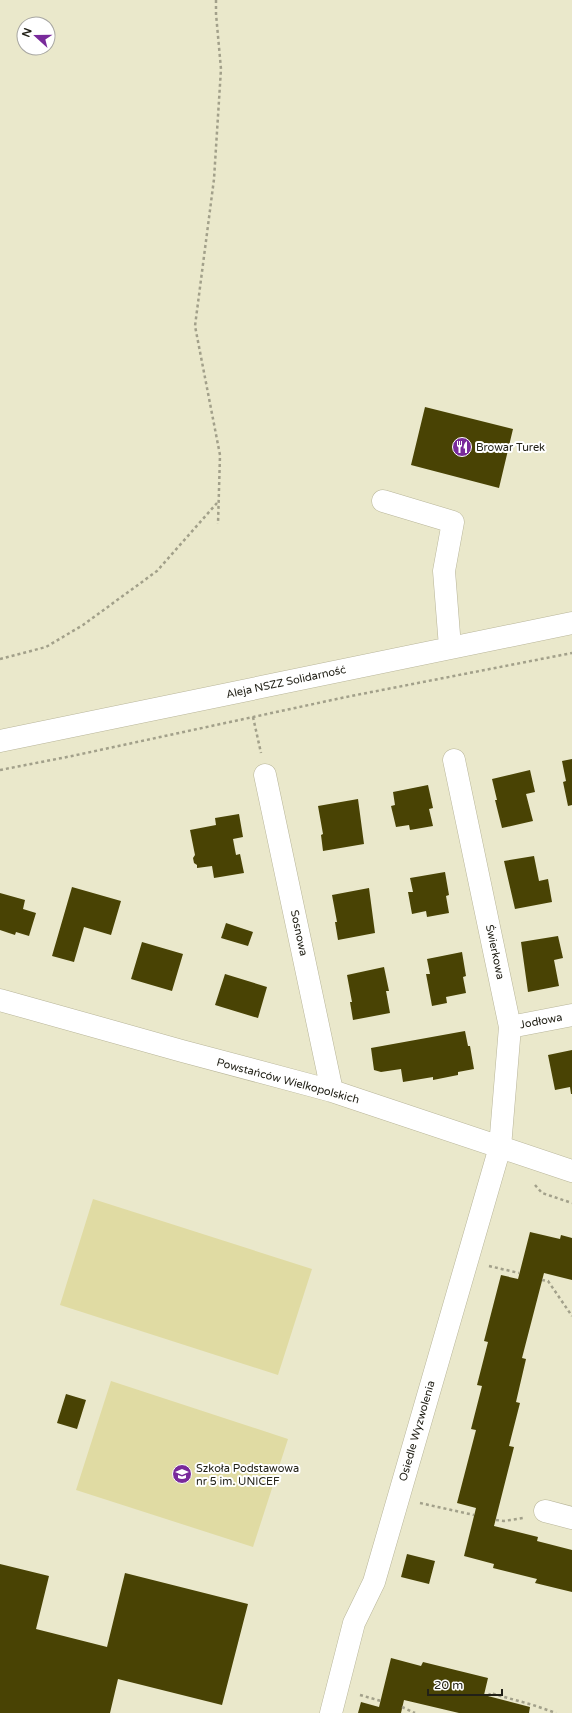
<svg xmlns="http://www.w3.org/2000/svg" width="572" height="1713" font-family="'Varela Round',sans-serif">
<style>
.green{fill:#e0dba3}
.building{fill:#494304}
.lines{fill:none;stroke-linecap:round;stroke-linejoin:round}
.minor-casing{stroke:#b8b599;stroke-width:23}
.path{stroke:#a2a08a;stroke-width:2.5;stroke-dasharray:3 3;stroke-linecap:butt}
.minor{stroke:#fff;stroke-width:22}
.labels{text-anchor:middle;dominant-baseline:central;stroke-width:4;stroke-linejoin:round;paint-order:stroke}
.poi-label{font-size:11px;fill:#222117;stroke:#fff;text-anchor:start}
.street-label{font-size:11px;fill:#222117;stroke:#fff}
</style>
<rect width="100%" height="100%" fill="#eae8cb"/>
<path class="green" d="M 93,1199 L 312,1269 L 278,1375 L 60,1305 Z
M 111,1381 L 288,1439 L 253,1547 L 76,1490 Z"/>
<path class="building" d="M 425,407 L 513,429 L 499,488 L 411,465 Z
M 572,759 L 572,805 L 568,806 L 563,782 L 566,781 L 562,761 Z
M 530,770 L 535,792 L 526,794 L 533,821 L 502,828 L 495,800 L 497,800 L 492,779 Z
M 428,785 L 433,808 L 429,809 L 433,826 L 410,830 L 409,825 L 396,827 L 391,806 L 395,805 L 393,792 Z
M 358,799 L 364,844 L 323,851 L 321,835 L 323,834 L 318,806 Z
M 239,814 L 243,837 L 233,839 L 236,855 L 240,854 L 244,873 L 214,878 L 212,866 L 197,868 L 197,865 L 194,863 L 193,858 L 195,855 L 190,830 L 216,825 L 215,818 Z
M 534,856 L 539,881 L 548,879 L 552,902 L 515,909 L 504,861 Z
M 445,872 L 449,895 L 446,896 L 449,913 L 427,917 L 426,911 L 412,914 L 408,892 L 413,892 L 410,878 Z
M 72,887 L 121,901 L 111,935 L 84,927 L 74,962 L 52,956 Z
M 369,888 L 375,933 L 338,940 L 335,922 L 337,922 L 332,895 Z
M 0,893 L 25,900 L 23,909 L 36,913 L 29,936 L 16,932 L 15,935 L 0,930 Z
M 226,923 L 253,932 L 248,946 L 221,938 Z
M 558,936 L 563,958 L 554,960 L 559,986 L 528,992 L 521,942 Z
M 142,942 L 183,954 L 172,991 L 131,979 Z
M 462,952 L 466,976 L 463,977 L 466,993 L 446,997 L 447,1003 L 432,1006 L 426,974 L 430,974 L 427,959 Z
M 384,967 L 389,991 L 386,991 L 390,1013 L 353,1020 L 350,1002 L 352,1002 L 347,975 Z
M 225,974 L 267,987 L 258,1018 L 215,1005 Z
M 465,1031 L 468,1046 L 470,1046 L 474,1069 L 458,1072 L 458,1075 L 433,1080 L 433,1077 L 403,1082 L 401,1069 L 381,1072 L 374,1070 L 371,1048 Z
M 572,1050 L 572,1094 L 571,1094 L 570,1087 L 555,1090 L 548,1055 Z
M 530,1232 L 560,1239 L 561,1235 L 572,1238 L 572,1280 L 544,1273 L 522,1358 L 526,1359 L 516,1402 L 520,1403 L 509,1446 L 514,1447 L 494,1526 L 538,1537 L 537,1541 L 572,1550 L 572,1592 L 535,1583 L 537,1579 L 493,1568 L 494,1564 L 464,1556 L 476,1508 L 457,1503 L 476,1430 L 471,1429 L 482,1386 L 477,1385 L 488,1342 L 484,1341 L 501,1275 L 518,1279 Z
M 66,1394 L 86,1400 L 77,1429 L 57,1423 Z
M 407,1554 L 435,1561 L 429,1584 L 401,1577 Z
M 0,1564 L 49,1576 L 36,1629 L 107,1647 L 125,1573 L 248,1604 L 222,1705 L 118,1679 L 110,1713 L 0,1713 Z
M 391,1658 L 421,1666 L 423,1662 L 488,1678 L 484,1695 L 530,1707 L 529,1713 L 459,1713 L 404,1700 L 401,1713 L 358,1713 L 361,1702 L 379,1707 Z"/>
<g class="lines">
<defs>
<path id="minor" d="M 383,501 L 453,522 L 444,571 L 450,647
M 0,741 L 572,623
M 265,775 L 332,1091
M 0,1000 L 182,1051 L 332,1091 L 572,1171
M 510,1027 L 572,1015
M 545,1511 L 572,1518
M 331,1713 L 354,1623 L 374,1582 L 500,1147 L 510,1027 L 454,760"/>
</defs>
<use href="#minor" class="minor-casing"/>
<path class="path" d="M 216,0 L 216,14 L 221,69 L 214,179 L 195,326 L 220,455 L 218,524
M 0,659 L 46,647 L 83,625 L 157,571 L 217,503
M 253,717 L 261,753
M 0,770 L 72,756 L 346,697 L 572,653
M 535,1185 L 542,1193 L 572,1203
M 489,1266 L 519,1273
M 542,1280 L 548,1281 L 572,1316
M 420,1503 L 474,1515
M 496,1520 L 504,1521 L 523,1518
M 360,1695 L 381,1701
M 489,1696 L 490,1693 L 533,1705 L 556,1713
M 402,1707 L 415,1713"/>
<use href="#minor" class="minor"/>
</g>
<defs>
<symbol id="restaurant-disc" viewBox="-11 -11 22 22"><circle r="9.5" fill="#792a9b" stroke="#fff"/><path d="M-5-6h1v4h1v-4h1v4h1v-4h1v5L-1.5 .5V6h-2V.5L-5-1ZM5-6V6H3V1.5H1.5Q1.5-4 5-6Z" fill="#fff"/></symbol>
<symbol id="school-disc" viewBox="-11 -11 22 22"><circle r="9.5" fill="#792a9b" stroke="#fff"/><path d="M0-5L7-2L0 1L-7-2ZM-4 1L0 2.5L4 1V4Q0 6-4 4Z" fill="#fff"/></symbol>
</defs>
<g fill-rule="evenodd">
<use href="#restaurant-disc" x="451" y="436" width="22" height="22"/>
<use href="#school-disc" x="171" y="1463" width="22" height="22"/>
</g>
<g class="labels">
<g class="poi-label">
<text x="476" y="447">Browar Turek</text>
<text x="196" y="1468">Szkoła Podstawowa<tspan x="196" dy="13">nr 5 im. UNICEF</tspan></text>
</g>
<g class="street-label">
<text transform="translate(286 682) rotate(-12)">Aleja NSZZ Solidarność</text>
<text transform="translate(299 933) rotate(78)">Sosnowa</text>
<text transform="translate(495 952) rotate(78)">Świerkowa</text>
<text transform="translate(541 1021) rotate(-11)">Jodłowa</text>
<text transform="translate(288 1081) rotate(15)">Powstańców Wielkopolskich</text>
<text transform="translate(417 1431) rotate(-74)">Osiedle Wyzwolenia</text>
</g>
</g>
<g transform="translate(36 36) rotate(291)"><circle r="19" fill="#ffffff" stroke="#a7a6a2"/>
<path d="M0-3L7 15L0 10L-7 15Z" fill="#792a9b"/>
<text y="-6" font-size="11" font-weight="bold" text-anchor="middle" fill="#222117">N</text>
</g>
<path d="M428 1689v6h74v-6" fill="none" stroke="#222117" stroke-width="2"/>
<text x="434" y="1689" font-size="12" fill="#222117" stroke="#ffffff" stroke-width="3" paint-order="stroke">20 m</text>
</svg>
